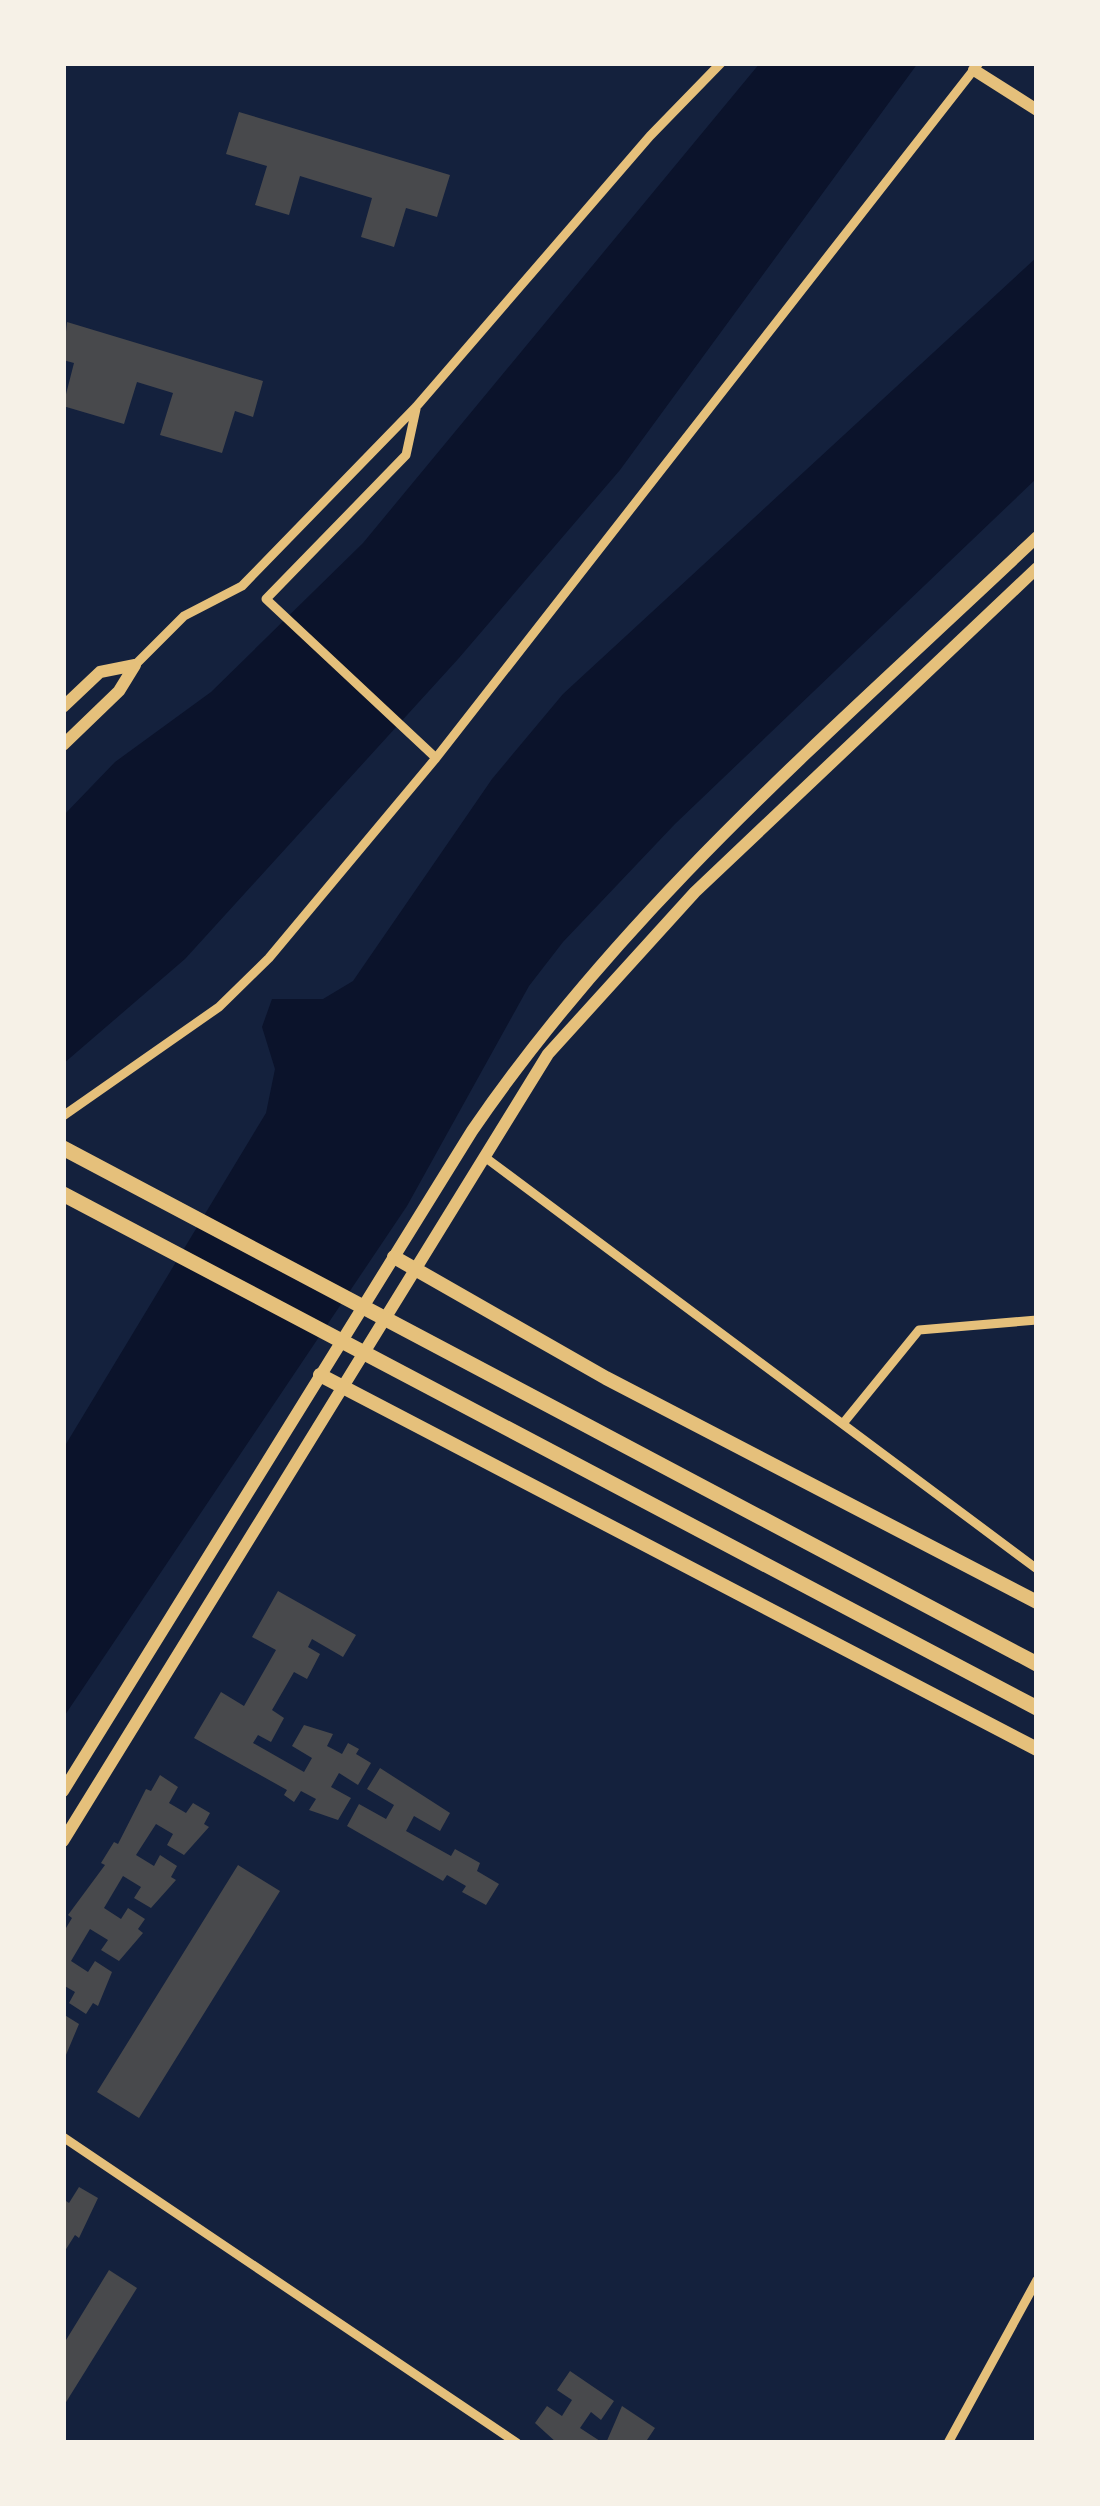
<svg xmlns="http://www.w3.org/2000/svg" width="1100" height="2506" font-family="Raleway,sans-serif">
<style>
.water{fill:#0b132b}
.building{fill:#48494c}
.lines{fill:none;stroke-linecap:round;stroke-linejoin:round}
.minor{stroke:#e5c07b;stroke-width:9}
.tertiary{stroke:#e5c07b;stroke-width:12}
.secondary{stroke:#e5c07b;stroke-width:14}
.primary{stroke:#e5c07b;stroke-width:15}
</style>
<rect width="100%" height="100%" fill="#14213d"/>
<path class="water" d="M 760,63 L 918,63 L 620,470 L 459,658 L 185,959 L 63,1064 L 63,816 L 115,762 L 211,692 L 363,543 Z
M 1037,257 L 1037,478 L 675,824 L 563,942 L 529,986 L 407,1206 L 63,1718 L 63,1449 L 266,1113 L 275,1069 L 262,1027 L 272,999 L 323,999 L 353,981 L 492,779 L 563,694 Z"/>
<path class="building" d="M 239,112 L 450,175 L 437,217 L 406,208 L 394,247 L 361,237 L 372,198 L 300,176 L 289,215 L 255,205 L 267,166 L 226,154 Z
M 67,322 L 263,381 L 253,417 L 235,411 L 222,453 L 160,435 L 173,393 L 137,382 L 124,424 L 63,406 L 74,363 L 63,360 Z
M 278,1591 L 356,1635 L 343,1657 L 312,1639 L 308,1647 L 320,1654 L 307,1679 L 294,1672 L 272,1710 L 284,1718 L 271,1742 L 258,1735 L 253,1743 L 304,1772 L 312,1758 L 292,1746 L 304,1725 L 333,1734 L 327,1746 L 342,1754 L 348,1743 L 359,1749 L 356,1754 L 371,1763 L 358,1785 L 339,1773 L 331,1787 L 351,1798 L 338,1820 L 309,1810 L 316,1799 L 301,1791 L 294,1802 L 284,1795 L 287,1790 L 194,1738 L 221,1692 L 244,1706 L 276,1650 L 252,1637 Z
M 380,1768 L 450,1813 L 440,1831 L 414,1816 L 406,1831 L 451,1856 L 455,1849 L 480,1863 L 477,1871 L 499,1884 L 486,1905 L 462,1892 L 466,1886 L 447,1875 L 443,1881 L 347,1826 L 359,1804 L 386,1819 L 394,1805 L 367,1789 Z
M 160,1775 L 178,1787 L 169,1803 L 186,1813 L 193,1803 L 210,1813 L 204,1824 L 209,1827 L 184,1855 L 167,1845 L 173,1834 L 156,1824 L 136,1855 L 154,1866 L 160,1855 L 177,1866 L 171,1877 L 176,1880 L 151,1908 L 134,1898 L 141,1887 L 123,1876 L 104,1908 L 121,1919 L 128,1908 L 145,1919 L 138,1929 L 143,1933 L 119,1961 L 101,1950 L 108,1940 L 90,1929 L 71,1961 L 88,1972 L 95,1961 L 112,1972 L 98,2006 L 93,2003 L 86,2014 L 69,2003 L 75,1992 L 63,1985 L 63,1933 L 72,1918 L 68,1915 L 105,1865 L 101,1863 L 114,1842 L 118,1844 L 146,1789 L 151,1791 Z
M 238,1865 L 280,1891 L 139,2118 L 97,2092 Z
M 63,2014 L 79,2024 L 63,2062 Z
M 79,2187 L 98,2198 L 79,2238 L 75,2235 L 63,2254 L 63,2199 L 69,2203 Z
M 109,2270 L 137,2288 L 63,2407 L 63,2345 Z
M 570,2371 L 614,2401 L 601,2420 L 591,2412 L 580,2428 L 603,2443 L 557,2443 L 535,2423 L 547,2406 L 562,2416 L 572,2400 L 557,2390 Z
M 622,2406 L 655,2428 L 645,2443 L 606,2443 Z"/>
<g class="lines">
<path class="minor" d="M 416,409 L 406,455 L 266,599 L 436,758
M 135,665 L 184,616 L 242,586 L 416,407 L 650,136 L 721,63
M 63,1116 L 219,1007 L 269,958 L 436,758 L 979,63
M 486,1158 L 1037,1569
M 845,1421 L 919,1330 L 1037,1320
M 63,2137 L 517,2443
M 948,2443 L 1037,2280"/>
<path class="tertiary" d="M 974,70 L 1037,110
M 63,707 L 100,672 L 135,665
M 63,745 L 119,691 L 135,665
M 63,1791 L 472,1131 C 627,904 838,726 1037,537
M 63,1841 L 548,1054 L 695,892 L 1037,568"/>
<path class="secondary" d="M 394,1257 L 606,1378 L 1037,1602
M 320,1375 L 1037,1749"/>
<path class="primary" d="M 63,1148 L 1037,1664
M 63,1194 L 1037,1708"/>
</g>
<rect width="1100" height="2506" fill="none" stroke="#f6f1e7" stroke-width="132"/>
</svg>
